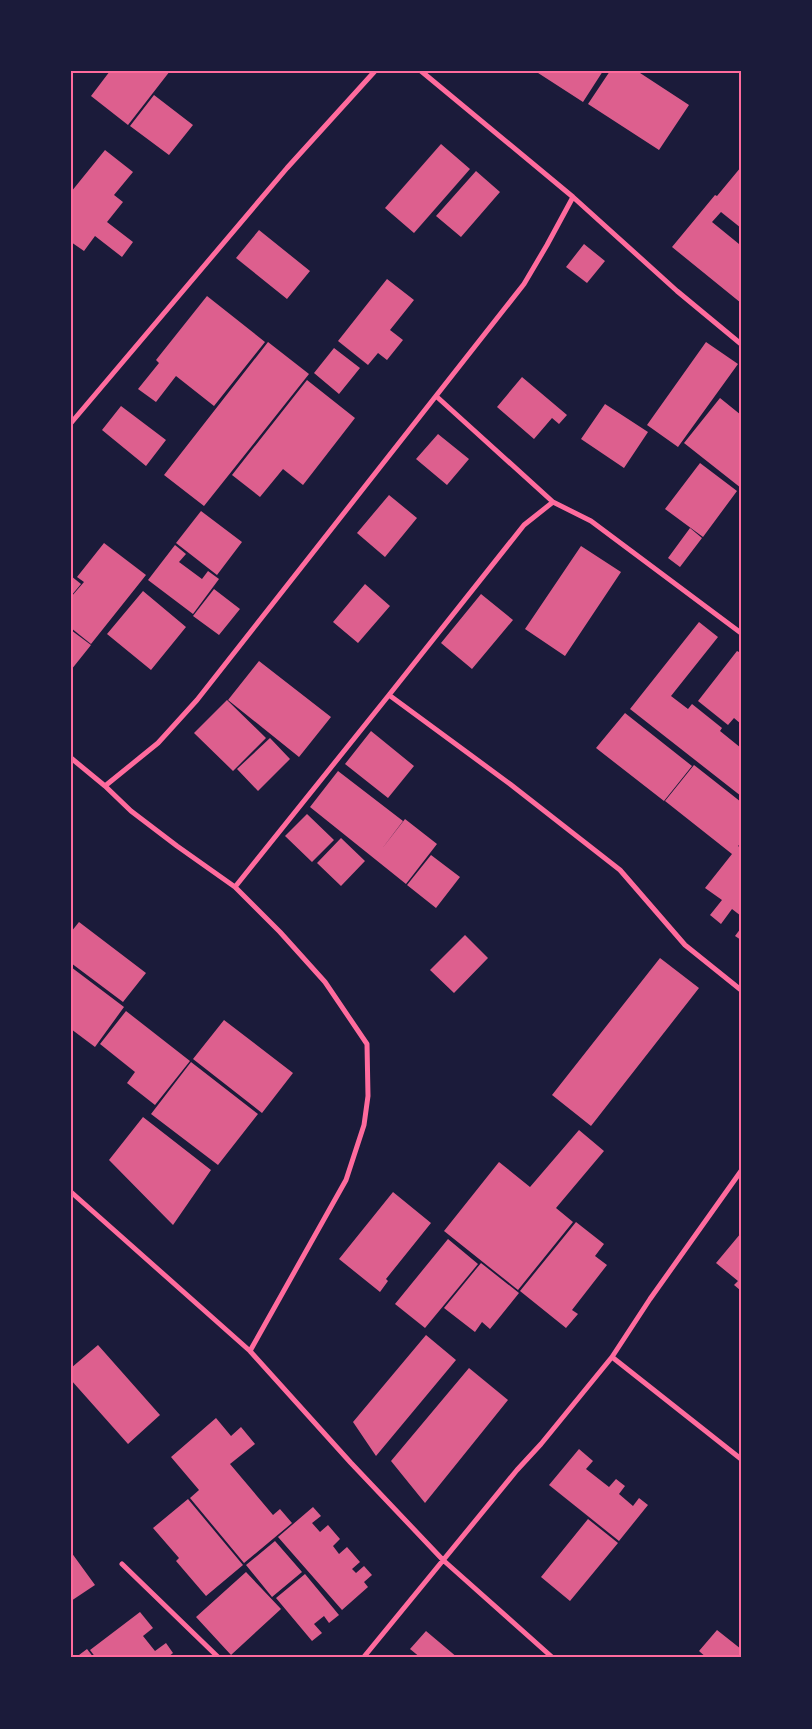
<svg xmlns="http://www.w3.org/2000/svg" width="812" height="1729" font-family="Montserrat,sans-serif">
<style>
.building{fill:#dd5f8e}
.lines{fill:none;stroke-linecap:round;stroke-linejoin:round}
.minor{stroke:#ff6b9d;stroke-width:5}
.neatline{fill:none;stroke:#ff6b9d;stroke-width:2}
</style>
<rect width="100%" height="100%" fill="#1b1b3a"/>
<path class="building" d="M 110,71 L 170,71 L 128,125 L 91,96 Z
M 535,71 L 603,71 L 583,102 Z
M 610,71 L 637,71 L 689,105 L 659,150 L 588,104 Z
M 154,95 L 193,125 L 169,155 L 130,126 Z
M 441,144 L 470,169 L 414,233 L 385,208 Z
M 105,150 L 133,172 L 114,195 L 123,202 L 107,222 L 133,242 L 122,257 L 95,236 L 84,251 L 71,242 L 71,192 Z
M 741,167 L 741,228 L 721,212 L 712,222 L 739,244 L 741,242 L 741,303 L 672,247 L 715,195 L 717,196 Z
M 476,171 L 500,192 L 461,237 L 436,216 Z
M 259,230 L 310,271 L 287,299 L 236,258 Z
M 584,244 L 605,261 L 587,283 L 566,267 Z
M 387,279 L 414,300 L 390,330 L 403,340 L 387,360 L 378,353 L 368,365 L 338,341 Z
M 207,296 L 265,342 L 214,406 L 176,376 L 156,402 L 138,389 L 159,363 L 156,360 Z
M 268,342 L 309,374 L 204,506 L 164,475 Z
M 706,342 L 738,364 L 678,447 L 647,425 Z
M 334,348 L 360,368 L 339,394 L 314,373 Z
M 522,377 L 567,415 L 559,424 L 552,418 L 534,439 L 497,407 Z
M 307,380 L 355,418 L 303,485 L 283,469 L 260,497 L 232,475 Z
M 720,398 L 741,415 L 741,488 L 684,443 Z
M 605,404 L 648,432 L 624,468 L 581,439 Z
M 121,406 L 166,440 L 146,466 L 102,430 Z
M 438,434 L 469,459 L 447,485 L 416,459 Z
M 700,463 L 737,491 L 703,537 L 665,509 Z
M 389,495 L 417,518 L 385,557 L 357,533 Z
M 201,511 L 242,542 L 217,575 L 176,543 Z
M 690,528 L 702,538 L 680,567 L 668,558 Z
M 104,543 L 146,575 L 91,644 L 71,628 L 71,597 L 84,582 L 77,577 Z
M 175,545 L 186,554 L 179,562 L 202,579 L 208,571 L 219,579 L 193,614 L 148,580 Z
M 581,546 L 621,572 L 565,656 L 525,629 Z
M 71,576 L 81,584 L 71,596 Z
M 365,584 L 390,606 L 358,643 L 333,622 Z
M 214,589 L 240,609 L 219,635 L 193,616 Z
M 143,591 L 186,627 L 151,670 L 107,634 Z
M 481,594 L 513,620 L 472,669 L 441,643 Z
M 699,622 L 718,637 L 671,696 L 688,709 L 692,704 L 722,728 L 720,731 L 741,748 L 741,796 L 630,709 Z
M 71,630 L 91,645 L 71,670 Z
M 737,651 L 741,653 L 741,724 L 734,718 L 728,725 L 698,701 Z
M 259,661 L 331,717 L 299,757 L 228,700 Z
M 227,700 L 266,738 L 233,771 L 194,733 Z
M 625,713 L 692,766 L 664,801 L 596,748 Z
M 371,731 L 414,766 L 388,798 L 345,764 Z
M 270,738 L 290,759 L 258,791 L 237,769 Z
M 694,765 L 741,802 L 741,843 L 738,846 L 741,848 L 741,916 L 732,909 L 721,924 L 710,915 L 722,900 L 705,888 L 732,854 L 665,801 Z
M 338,771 L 403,821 L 381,850 L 405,819 L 437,844 L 406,884 L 310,807 Z
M 307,814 L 334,840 L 312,862 L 285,836 Z
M 341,838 L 365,861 L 341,886 L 317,863 Z
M 431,855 L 460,877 L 436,908 L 407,885 Z
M 79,922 L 146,973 L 123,1002 L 71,963 L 71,932 Z
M 741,928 L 741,940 L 735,936 Z
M 465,935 L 488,958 L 454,993 L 430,970 Z
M 660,958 L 699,988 L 591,1126 L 552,1095 Z
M 71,967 L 124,1007 L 95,1047 L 71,1029 Z
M 126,1011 L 190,1061 L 155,1105 L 127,1083 L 135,1072 L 100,1044 Z
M 224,1020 L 293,1073 L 262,1113 L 193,1059 Z
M 191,1062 L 258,1114 L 218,1165 L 151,1114 Z
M 143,1117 L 211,1170 L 173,1225 L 109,1160 Z
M 579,1130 L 604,1151 L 556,1208 L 573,1222 L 518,1290 L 444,1231 L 499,1162 L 530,1187 Z
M 393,1192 L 431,1223 L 386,1279 L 388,1281 L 380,1292 L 339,1259 Z
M 576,1222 L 604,1244 L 595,1256 L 607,1265 L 572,1310 L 578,1314 L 566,1328 L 520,1291 Z
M 741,1233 L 741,1289 L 740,1290 L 734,1285 L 738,1281 L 716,1263 Z
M 448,1239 L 478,1264 L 425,1328 L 395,1304 Z
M 481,1263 L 519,1293 L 490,1329 L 482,1322 L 475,1332 L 444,1308 Z
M 426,1335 L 456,1360 L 376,1456 L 353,1422 Z
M 98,1345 L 160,1415 L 128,1444 L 71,1380 L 71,1368 Z
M 469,1368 L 508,1400 L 425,1503 L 391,1461 Z
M 216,1418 L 231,1436 L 241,1427 L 255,1444 L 230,1464 L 273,1515 L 280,1509 L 292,1523 L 244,1563 L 190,1498 L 199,1490 L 171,1457 Z
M 579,1449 L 593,1461 L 586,1469 L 609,1487 L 616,1479 L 625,1486 L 619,1494 L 633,1506 L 639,1498 L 648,1505 L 619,1541 L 549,1485 Z
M 188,1499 L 243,1565 L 206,1596 L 176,1561 L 179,1558 L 153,1528 Z
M 313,1507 L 321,1516 L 312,1523 L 320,1532 L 328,1525 L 340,1539 L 333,1546 L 339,1554 L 347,1547 L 360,1562 L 352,1569 L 356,1573 L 364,1566 L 372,1575 L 364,1582 L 368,1587 L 342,1610 L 278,1537 Z
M 588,1519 L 618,1543 L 570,1601 L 541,1577 Z
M 275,1541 L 302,1572 L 272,1597 L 246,1565 Z
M 71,1552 L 95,1585 L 71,1601 Z
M 246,1572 L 281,1609 L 231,1655 L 196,1617 Z
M 305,1574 L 339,1615 L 329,1623 L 324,1616 L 314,1624 L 322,1633 L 312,1641 L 276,1598 Z
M 140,1612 L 153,1628 L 143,1636 L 155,1651 L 166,1643 L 173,1653 L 168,1657 L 169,1658 L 96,1658 L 90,1650 Z
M 717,1630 L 741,1649 L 741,1653 L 737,1658 L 707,1658 L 699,1651 Z
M 426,1631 L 458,1658 L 421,1658 L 410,1649 Z
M 87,1649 L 94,1658 L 75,1658 Z"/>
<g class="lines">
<path class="minor" d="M 421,71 L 573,197 L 677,291 L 741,344
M 436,396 L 553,502
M 71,423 L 287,168 L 375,71
M 389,695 L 524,525 L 553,502 L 591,521 L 741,633
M 71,758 L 105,786 L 131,811 L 177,846 L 235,887 L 280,932 L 325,982 L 367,1044 L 368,1096 L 364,1125 L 346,1180 L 250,1351
M 105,786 L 158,743 L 197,700 L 524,284 L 547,245 L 573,197
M 235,887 L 389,695 L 510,784 L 620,870 L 685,945 L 741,990
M 71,1192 L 250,1351 L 351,1463 L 443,1560 L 553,1658
M 612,1357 L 741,1459
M 122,1564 L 219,1658
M 363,1658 L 517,1470 L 541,1444 L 612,1357 L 650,1299 L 741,1171"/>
</g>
<rect width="812" height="1729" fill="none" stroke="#1b1b3a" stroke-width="145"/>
<rect x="72" y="72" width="668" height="1584" class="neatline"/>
</svg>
